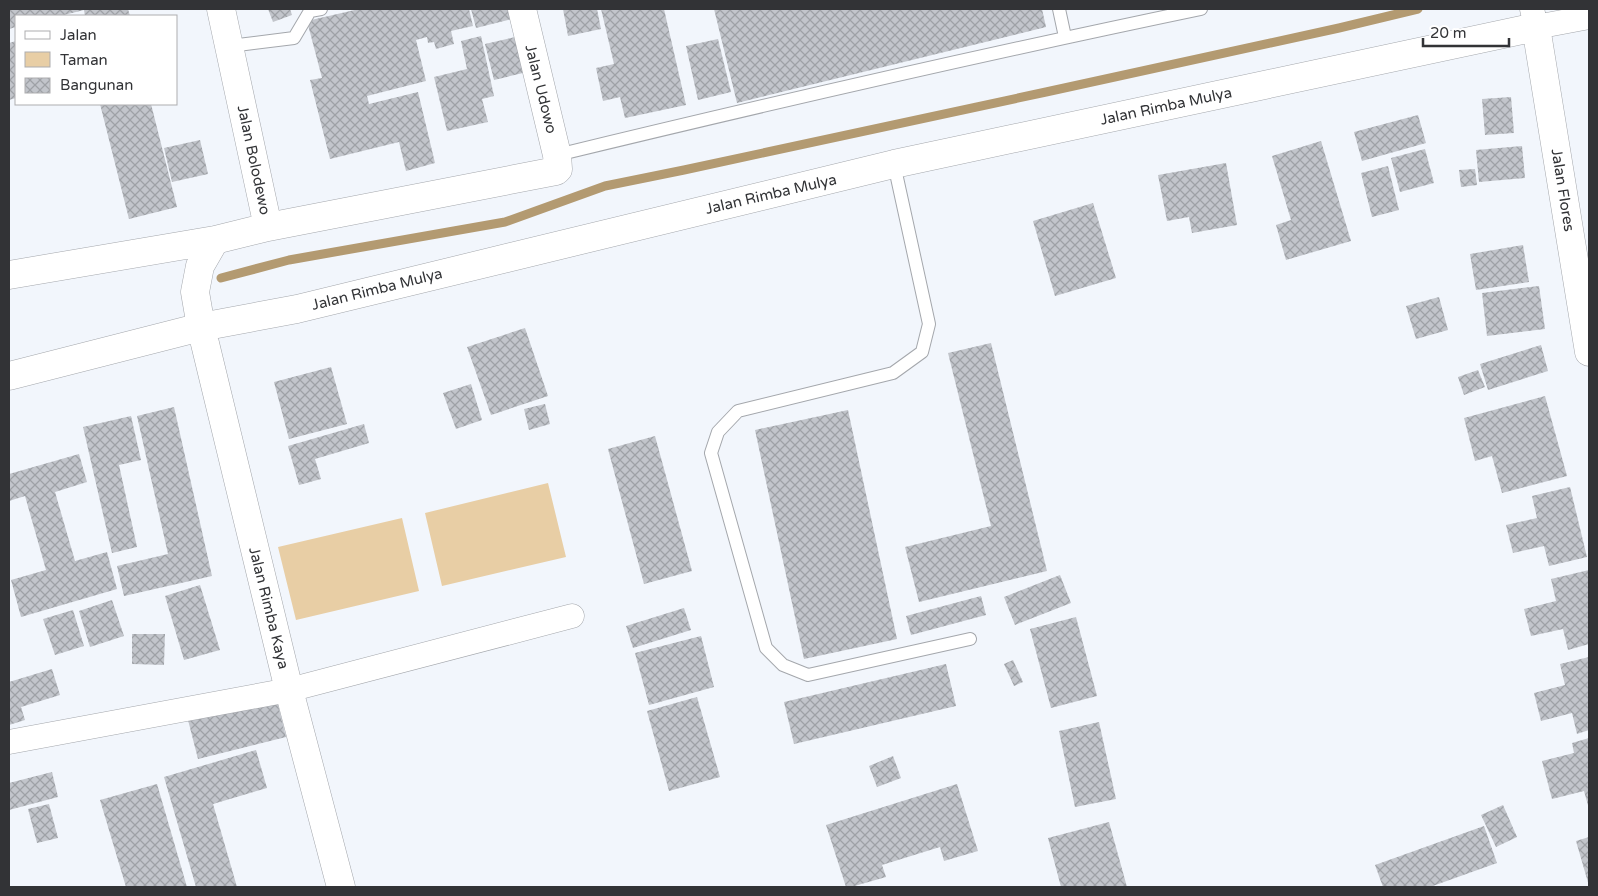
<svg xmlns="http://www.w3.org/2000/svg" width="1598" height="896" font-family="'Varela Round',sans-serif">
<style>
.park{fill:#e8cea5}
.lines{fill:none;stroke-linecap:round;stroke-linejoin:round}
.stream{stroke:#b39a71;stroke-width:9}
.building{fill:url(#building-cross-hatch)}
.lane-casing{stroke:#a4a7ac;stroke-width:14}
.street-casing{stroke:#a4a7ac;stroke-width:25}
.secondary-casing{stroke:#a4a7ac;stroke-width:29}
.lane{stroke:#fff;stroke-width:12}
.street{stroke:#fff;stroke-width:24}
.secondary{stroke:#fff;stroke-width:28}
.labels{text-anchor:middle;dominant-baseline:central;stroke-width:4;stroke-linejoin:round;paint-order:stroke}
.street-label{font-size:15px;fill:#323336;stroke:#fff}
</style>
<defs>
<pattern id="building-cross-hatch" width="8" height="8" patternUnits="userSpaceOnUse" patternTransform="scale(1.25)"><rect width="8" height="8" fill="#c2c5cb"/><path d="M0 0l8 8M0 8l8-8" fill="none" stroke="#9ea1a6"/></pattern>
</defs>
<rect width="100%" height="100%" fill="#f2f6fc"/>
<path class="park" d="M 548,483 L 566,557 L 442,586 L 425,513 Z
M 402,518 L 419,591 L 296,620 L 278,547 Z"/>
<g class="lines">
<path class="stream" d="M 221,278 L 289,260 L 505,222 L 605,186 L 684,170 L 1046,92 L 1339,28 L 1418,9"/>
</g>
<path class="building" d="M 9,9 L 128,9 L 130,16 L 85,16 L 84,10 L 60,16 L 16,16 L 16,27 L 9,29 Z
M 268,9 L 290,9 L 292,15 L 273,22 Z
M 359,9 L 469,9 L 473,26 L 451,31 L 454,44 L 436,49 L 434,42 L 428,43 L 427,37 L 416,40 L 426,81 L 367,96 L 369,104 L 418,92 L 435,163 L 406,171 L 399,142 L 330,159 L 310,80 L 322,78 L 307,21 Z
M 471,9 L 509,9 L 512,19 L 476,28 Z
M 563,9 L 597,9 L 601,29 L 568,36 Z
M 601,9 L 664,9 L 686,105 L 625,118 L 620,97 L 603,101 L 596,68 L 614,64 Z
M 714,9 L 1042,9 L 1046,27 L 737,103 Z
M 481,36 L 494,96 L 482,99 L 488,122 L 447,131 L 434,77 L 467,69 L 461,41 Z
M 515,37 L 523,73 L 494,80 L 485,44 Z
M 718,39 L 731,92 L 698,100 L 686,46 Z
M 16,41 L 16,98 L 9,100 L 9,43 Z
M 1511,97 L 1514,133 L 1485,135 L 1482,99 Z
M 100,104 L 151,104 L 177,207 L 129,219 Z
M 1418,115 L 1426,143 L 1362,161 L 1354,132 Z
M 200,140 L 208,174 L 172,182 L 164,148 Z
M 1321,141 L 1351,241 L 1286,260 L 1276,225 L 1291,220 L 1272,156 Z
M 1522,146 L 1525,178 L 1479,182 L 1476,150 Z
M 1425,149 L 1434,183 L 1400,192 L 1391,158 Z
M 1226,163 L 1237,225 L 1192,233 L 1189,217 L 1167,221 L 1158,175 Z
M 1388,166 L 1399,210 L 1372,217 L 1361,173 Z
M 1475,169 L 1477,185 L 1461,187 L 1459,170 Z
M 1093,203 L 1116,278 L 1055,296 L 1033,221 Z
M 1523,245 L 1529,282 L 1476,290 L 1470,254 Z
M 1539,286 L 1545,329 L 1487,336 L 1482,293 Z
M 1439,297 L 1448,330 L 1416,339 L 1406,306 Z
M 525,328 L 548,396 L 491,415 L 467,347 Z
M 991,343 L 1047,571 L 919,602 L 905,547 L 991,526 L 948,353 Z
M 1541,345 L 1548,371 L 1488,390 L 1480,364 Z
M 331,367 L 347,424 L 289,439 L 274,382 Z
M 1478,370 L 1485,387 L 1464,395 L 1458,377 Z
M 471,384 L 482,420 L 456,429 L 443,393 Z
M 1545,396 L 1567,476 L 1502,493 L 1492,456 L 1475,461 L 1464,418 Z
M 545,404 L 550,424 L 529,430 L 524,409 Z
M 174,407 L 212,576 L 124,596 L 117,566 L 168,554 L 137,416 Z
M 848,410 L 897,639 L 804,659 L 755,430 Z
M 131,416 L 141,460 L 119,465 L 137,547 L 112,553 L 83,427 Z
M 364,424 L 369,443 L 315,459 L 321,479 L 299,485 L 288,446 Z
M 655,436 L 692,571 L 644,584 L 608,449 Z
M 79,454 L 87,482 L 55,492 L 75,561 L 107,552 L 117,589 L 21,617 L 11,580 L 46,570 L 25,496 L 9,501 L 9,474 Z
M 1570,487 L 1587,557 L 1549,566 L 1544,546 L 1513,553 L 1506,525 L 1537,518 L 1532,496 Z
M 1589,570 L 1589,644 L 1568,650 L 1563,629 L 1531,636 L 1524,609 L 1556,601 L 1551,579 Z
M 1060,575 L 1071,603 L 1015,625 L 1004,597 Z
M 200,585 L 220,650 L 184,660 L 165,596 Z
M 981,596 L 986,615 L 911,635 L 906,616 Z
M 112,600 L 124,636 L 90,647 L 79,611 Z
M 684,608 L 691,630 L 633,648 L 626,626 Z
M 73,610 L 84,646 L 55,655 L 43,619 Z
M 1076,617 L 1097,696 L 1051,708 L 1030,629 Z
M 132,634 L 165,634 L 164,665 L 132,664 Z
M 701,636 L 714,687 L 649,705 L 635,653 Z
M 1589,657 L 1589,730 L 1577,734 L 1572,713 L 1541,721 L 1534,693 L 1565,685 L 1560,664 Z
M 1013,660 L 1023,682 L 1014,686 L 1004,664 Z
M 946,664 L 956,706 L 794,744 L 784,702 Z
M 52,669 L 60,695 L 21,707 L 25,720 L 9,725 L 9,682 Z
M 276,697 L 286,737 L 198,759 L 188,720 Z
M 697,697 L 720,777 L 669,791 L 647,711 Z
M 1099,722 L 1116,799 L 1075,807 L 1059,731 Z
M 1589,738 L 1589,809 L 1584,791 L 1552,799 L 1542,761 L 1574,753 L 1572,743 Z
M 256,750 L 267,788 L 213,804 L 237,887 L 196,887 L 164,777 Z
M 893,756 L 901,778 L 877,787 L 869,766 Z
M 52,772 L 58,797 L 9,810 L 9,783 Z
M 157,784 L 187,887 L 126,887 L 100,800 Z
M 957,784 L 978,851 L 944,861 L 940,847 L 882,865 L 886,877 L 851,887 L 846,887 L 826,825 Z
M 49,804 L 58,838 L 37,843 L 28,809 Z
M 1503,805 L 1517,837 L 1496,847 L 1481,815 Z
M 1109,822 L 1127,887 L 1061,887 L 1048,838 Z
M 1484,826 L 1497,863 L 1430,887 L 1383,887 L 1375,865 Z
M 1589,837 L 1589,886 L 1576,841 Z"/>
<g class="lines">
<defs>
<path id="lane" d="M 1059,9 L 1065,37
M 230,46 L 294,38 L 310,11 L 321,9
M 557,155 C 771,103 985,54 1201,9
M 894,164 L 929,324 L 922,352 L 893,373 L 738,411 L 718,432 L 711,453 L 766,648 L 783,665 L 808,675 L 970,639"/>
<path id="street" d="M 1532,9 L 1536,27 L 1589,17
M 9,742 L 289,690 L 572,616"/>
<path id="secondary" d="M 221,9 L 268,227 L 215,240 L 200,266 L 195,292 L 201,327 L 289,690 L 341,887
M 268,227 L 556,171 L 558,169 L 557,155 L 522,9
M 9,275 L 215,240
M 9,376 L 201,327 L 297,309 L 894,164 L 1536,27 L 1589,352"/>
</defs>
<use href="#lane" class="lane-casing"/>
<use href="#street" class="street-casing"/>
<use href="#secondary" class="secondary-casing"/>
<use href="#lane" class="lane"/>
<use href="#street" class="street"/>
<use href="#secondary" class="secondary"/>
</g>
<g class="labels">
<g class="street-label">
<text transform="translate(541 89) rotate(76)">Jalan Udowo</text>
<text transform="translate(1166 106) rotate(-12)">Jalan Rimba Mulya</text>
<text transform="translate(254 160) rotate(78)">Jalan Bolodewo</text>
<text transform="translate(1563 190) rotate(81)">Jalan Flores</text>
<text transform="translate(771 194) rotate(-13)">Jalan Rimba Mulya</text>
<text transform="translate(377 289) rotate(-14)">Jalan Rimba Mulya</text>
<text transform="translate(269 608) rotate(76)">Jalan Rimba Kaya</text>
</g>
</g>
<rect width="1598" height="896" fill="none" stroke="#323336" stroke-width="20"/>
<rect x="15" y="15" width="162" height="90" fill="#ffffff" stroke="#adadaf"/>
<rect x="25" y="31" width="25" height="8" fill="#ffffff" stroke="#adadaf"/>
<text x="60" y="40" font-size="15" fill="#323336">Jalan</text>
<rect x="25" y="52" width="25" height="15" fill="#e8cea5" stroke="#adadaf"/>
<text x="60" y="65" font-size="15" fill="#323336">Taman</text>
<rect x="25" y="78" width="25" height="15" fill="url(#building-cross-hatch)" stroke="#adadaf"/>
<text x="60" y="90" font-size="15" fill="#323336">Bangunan</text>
<path d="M1423 38v8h86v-8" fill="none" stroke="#323336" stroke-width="2.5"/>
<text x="1430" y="38" font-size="15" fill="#323336" stroke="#ffffff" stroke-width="4" paint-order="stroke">20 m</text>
</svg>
